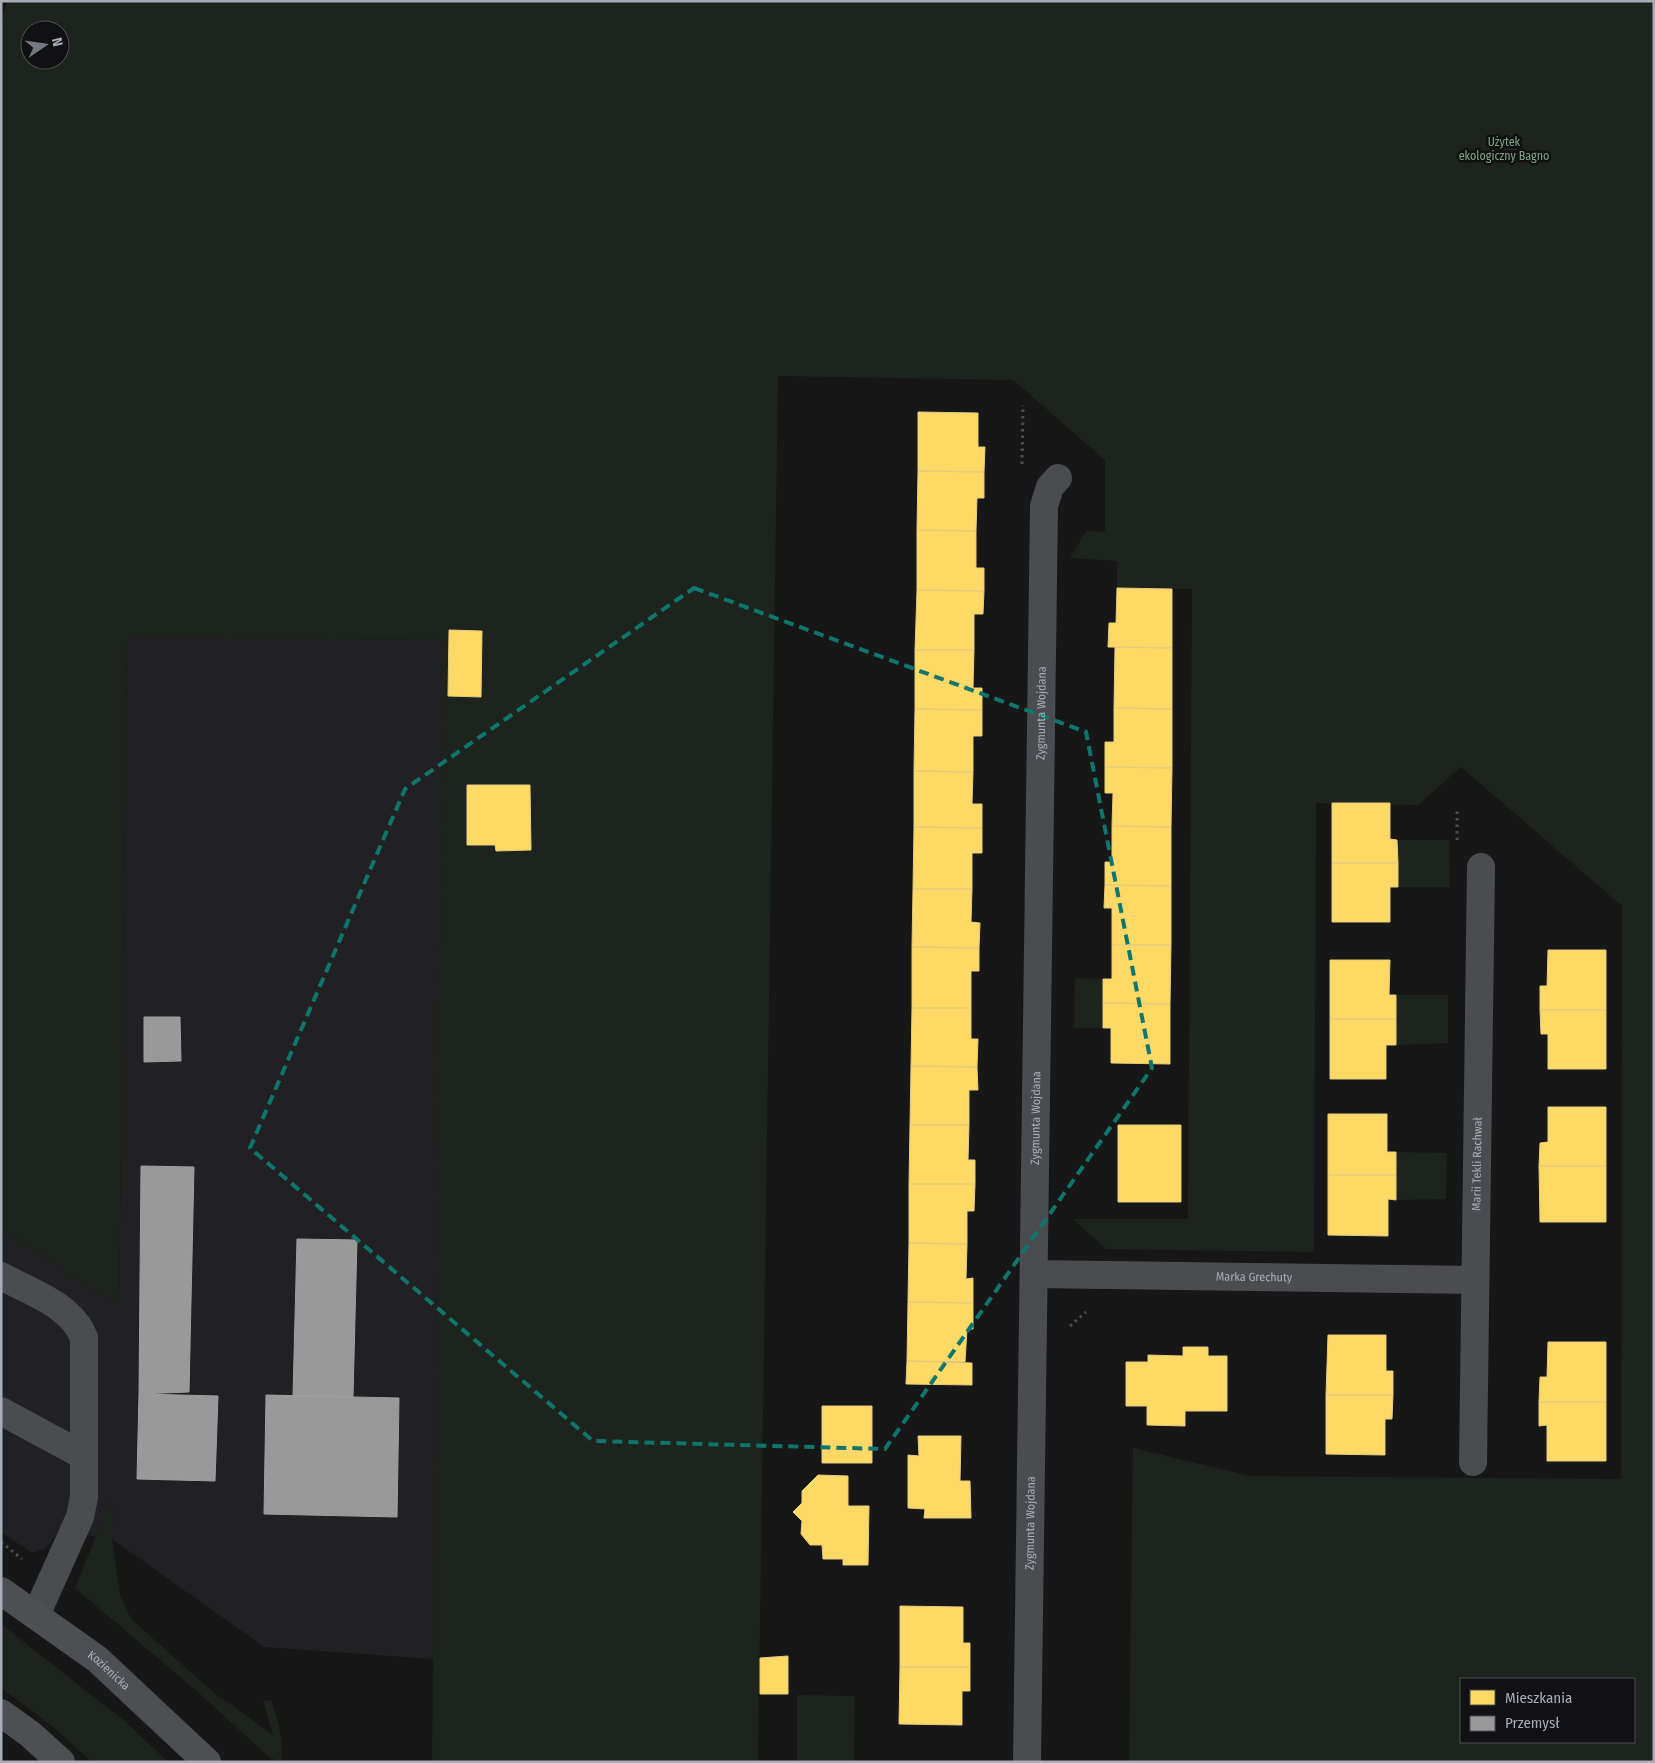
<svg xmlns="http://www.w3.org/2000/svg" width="1655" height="1763" font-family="'Fira Sans Condensed',sans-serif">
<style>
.built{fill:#212123}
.green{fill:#1d241e;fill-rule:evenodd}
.homes{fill:#ffd966;stroke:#e5cc7f}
.industry{fill:#999;stroke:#9e9fa2}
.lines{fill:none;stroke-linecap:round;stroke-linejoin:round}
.path{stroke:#4d4e52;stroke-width:3;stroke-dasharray:2.5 4;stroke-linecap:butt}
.minor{stroke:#4b4c50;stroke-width:28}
.major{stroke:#4d4f52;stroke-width:28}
.marked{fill:none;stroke:#0f766e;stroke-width:4;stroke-dasharray:10 6;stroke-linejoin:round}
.labels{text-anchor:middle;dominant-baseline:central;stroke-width:5;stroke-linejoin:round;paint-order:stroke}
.park-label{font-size:12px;fill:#7fa381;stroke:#111113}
.street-label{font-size:12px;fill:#a8adb8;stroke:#111113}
</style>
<rect width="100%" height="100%" fill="#171717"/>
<path class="built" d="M 127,637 L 444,640 L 433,1659 L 264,1647 L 112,1539 L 58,1531 L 45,1549 L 32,1553 L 1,1532 L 1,1229 L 119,1305 Z"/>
<path class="green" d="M 8,1 L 1654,1 L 1654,1762 L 1129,1762 L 1133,1448 L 1250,1476 L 1621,1479 L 1622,906 L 1461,767 L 1418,805 L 1316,803 L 1314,1252 L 1106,1249 L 1073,1219 L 1188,1219 L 1192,589 L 1117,588 L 1117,561 L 1070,558 L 1086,531 L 1105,532 L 1105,460 L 1013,380 L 778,376 L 758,1762 L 432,1762 L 443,640 L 127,637 L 119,1306 L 1,1229 L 1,19 ZM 30,30 L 60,30 L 60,60 L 30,60 ZM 1461,1679 L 1634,1679 L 1634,1742 L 1461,1742 Z
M 1397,840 L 1449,840 L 1450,887 L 1398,887 Z
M 1075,978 L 1103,979 L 1103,1028 L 1074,1028 Z
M 1396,995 L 1448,995 L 1448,1043 L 1396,1045 Z
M 1396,1152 L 1447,1153 L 1446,1199 L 1396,1200 Z
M 113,1494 L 112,1539 L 120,1594 L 131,1619 L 213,1692 L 273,1735 L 263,1701 L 271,1700 C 278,1719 284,1741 281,1762 L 270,1758 L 198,1692 L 75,1588 Z
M 1,1624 L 126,1722 L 168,1762 L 92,1762 L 52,1726 L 1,1688 Z
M 797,1695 L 855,1696 L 854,1762 L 797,1762 Z"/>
<path class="homes" d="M 918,412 L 978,413 L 978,447 L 985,447 L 984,472 L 918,471 Z
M 918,471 L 984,472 L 984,498 L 977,498 L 976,531 L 917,530 Z
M 917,530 L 976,531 L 976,568 L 984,568 L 984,591 L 917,590 Z
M 1117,588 L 1172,589 L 1172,648 L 1108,647 L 1109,623 L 1116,623 Z
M 917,590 L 984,591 L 983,614 L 974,614 L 974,650 L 915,650 Z
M 449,630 L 482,631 L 481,697 L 448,696 Z
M 1115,647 L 1172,648 L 1172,709 L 1114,708 Z
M 915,650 L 974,650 L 973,688 L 982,688 L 982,710 L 915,709 Z
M 1114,708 L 1172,709 L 1172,768 L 1105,767 L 1105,742 L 1114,742 Z
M 915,709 L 982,710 L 982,736 L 973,736 L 973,772 L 914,771 Z
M 1105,767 L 1172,768 L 1171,827 L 1112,826 L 1113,793 L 1105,793 Z
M 914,771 L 973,772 L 972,804 L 982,804 L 982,828 L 914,827 Z
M 467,785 L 530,785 L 531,850 L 496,851 L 495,845 L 467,845 Z
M 1332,803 L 1390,803 L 1390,839 L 1397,840 L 1398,863 L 1332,863 Z
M 1112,826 L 1171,827 L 1171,886 L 1105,885 L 1105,862 L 1112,862 Z
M 914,827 L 982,828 L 982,853 L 972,853 L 972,889 L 913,889 Z
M 1332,863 L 1398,863 L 1398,887 L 1390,887 L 1390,922 L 1332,922 Z
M 1105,885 L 1171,886 L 1171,945 L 1112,945 L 1112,908 L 1104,908 Z
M 913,889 L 972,889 L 971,922 L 980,923 L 979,948 L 912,947 Z
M 1112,945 L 1171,945 L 1170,1004 L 1103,1003 L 1103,979 L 1112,979 Z
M 912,947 L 979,948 L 979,971 L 971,971 L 971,1008 L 912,1008 Z
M 1548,950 L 1606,950 L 1606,1010 L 1540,1010 L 1540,986 L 1547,986 Z
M 1330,960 L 1390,960 L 1389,995 L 1396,995 L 1396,1019 L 1330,1019 Z
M 1103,1003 L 1170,1004 L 1170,1064 L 1111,1063 L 1111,1028 L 1103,1028 Z
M 912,1008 L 971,1008 L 971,1039 L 978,1039 L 977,1067 L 911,1066 Z
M 1540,1010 L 1606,1010 L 1606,1069 L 1548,1069 L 1548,1034 L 1541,1034 Z
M 1330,1019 L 1396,1019 L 1396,1045 L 1386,1045 L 1386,1079 L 1330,1079 Z
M 911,1066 L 977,1067 L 978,1090 L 969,1090 L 969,1125 L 910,1125 Z
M 1548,1107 L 1606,1107 L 1606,1166 L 1539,1166 L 1540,1143 L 1548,1142 Z
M 1328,1114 L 1387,1114 L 1387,1152 L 1396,1152 L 1396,1175 L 1328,1175 Z
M 910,1125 L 969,1125 L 968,1160 L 975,1160 L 975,1184 L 909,1184 Z
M 1118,1125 L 1181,1125 L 1181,1202 L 1118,1202 Z
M 1539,1166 L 1606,1166 L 1606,1222 L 1540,1222 Z
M 1328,1175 L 1396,1175 L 1396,1200 L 1388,1199 L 1388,1236 L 1328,1235 Z
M 909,1184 L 975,1184 L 974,1211 L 967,1211 L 967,1244 L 909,1243 Z
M 909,1243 L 967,1244 L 966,1279 L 973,1278 L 973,1303 L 908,1302 Z
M 908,1302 L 973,1303 L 973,1329 L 967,1329 L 965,1362 L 907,1361 Z
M 1328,1335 L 1386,1335 L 1386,1371 L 1393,1371 L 1393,1395 L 1326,1395 Z
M 1548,1342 L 1606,1342 L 1606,1402 L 1539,1402 L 1540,1377 L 1547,1377 Z
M 1183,1347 L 1208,1347 L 1208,1356 L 1227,1356 L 1227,1411 L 1185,1411 L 1185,1426 L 1147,1425 L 1147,1406 L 1126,1406 L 1126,1362 L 1148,1362 L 1148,1355 L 1183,1356 Z
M 907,1361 L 972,1363 L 972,1385 L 906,1384 Z
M 1326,1395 L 1393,1395 L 1392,1419 L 1385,1419 L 1385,1455 L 1326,1454 Z
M 1539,1402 L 1606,1402 L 1606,1461 L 1547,1461 L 1547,1425 L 1539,1426 Z
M 822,1406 L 872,1406 L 872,1463 L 822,1463 Z
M 918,1436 L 961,1436 L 960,1481 L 970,1481 L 971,1518 L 924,1518 L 925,1509 L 908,1508 L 908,1455 L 919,1456 Z
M 818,1475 L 848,1476 L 848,1506 L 869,1506 L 868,1565 L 843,1565 L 843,1559 L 823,1559 L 822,1545 L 810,1545 L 801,1534 L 802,1521 L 793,1512 L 802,1503 L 802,1491 Z
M 900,1606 L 963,1607 L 963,1643 L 970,1643 L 970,1667 L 900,1667 Z
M 788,1656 L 788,1694 L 760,1694 L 760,1658 Z
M 900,1667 L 970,1667 L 970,1691 L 962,1691 L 962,1725 L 899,1724 Z"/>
<path class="industry" d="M 144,1017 L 180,1017 L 181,1061 L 144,1062 Z
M 141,1166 L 194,1167 L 189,1392 L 139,1394 Z
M 297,1239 L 357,1240 L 353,1397 L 293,1396 Z
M 139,1394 L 218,1396 L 215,1481 L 137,1479 Z
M 266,1395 L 399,1398 L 397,1517 L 264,1514 Z"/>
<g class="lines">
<path class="path" d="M 1022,464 L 1023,405
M 1457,840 L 1457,811
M 1070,1326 L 1086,1312
M 1,1542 L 22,1559"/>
<g class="minor">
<path id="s1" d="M 1034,1274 L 1475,1280"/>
<path d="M 1,1276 C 30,1292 72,1305 84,1338 L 84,1497 L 80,1517 L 36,1615"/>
<path d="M 1,1411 L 84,1456"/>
<path id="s2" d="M 1473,1462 L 1481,867"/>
<path id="s3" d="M 1027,1762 L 1044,506 L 1050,487 L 1058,478"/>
</g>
<g class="major">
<path id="s4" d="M 1,1591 L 97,1659 L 207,1762"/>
<path d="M 1,1713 L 30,1734 L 61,1762"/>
</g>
</g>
<path class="marked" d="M 694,588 L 1086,732 L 1152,1068 L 885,1449 L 593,1441 L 250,1148 L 405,789 Z"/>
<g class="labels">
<g class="park-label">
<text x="1504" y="142">Użytek<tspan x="1504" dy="14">ekologiczny Bagno</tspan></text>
</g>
<g class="street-label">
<text stroke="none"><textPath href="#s3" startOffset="1049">Zygmunta Wojdana</textPath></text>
<text stroke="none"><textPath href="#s3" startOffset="644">Zygmunta Wojdana</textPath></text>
<text stroke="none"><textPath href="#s2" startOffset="298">Marii Tekli Rachwał</textPath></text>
<text stroke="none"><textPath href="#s1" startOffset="220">Marka Grechuty</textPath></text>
<text stroke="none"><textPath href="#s3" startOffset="239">Zygmunta Wojdana</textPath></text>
<text stroke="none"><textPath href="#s4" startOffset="134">Kozienicka</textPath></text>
</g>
</g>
<rect width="1655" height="1763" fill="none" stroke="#a8adb8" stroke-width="5"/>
<rect x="1460" y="1678" width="175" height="65" fill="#111113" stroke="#4d4f55"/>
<rect x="1470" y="1690" width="25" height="15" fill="#ffd966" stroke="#4d4f55"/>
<text x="1505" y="1703" font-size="15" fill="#a8adb8">Mieszkania</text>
<rect x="1470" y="1716" width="25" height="15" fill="#999999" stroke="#4d4f55"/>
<text x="1505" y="1728" font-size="15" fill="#a8adb8">Przemysł</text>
<g transform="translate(45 45) rotate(77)"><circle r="24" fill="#111113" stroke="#4d4f55"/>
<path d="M0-4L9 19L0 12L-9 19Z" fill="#757880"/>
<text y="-8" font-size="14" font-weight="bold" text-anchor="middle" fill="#a8adb8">N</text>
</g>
</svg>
